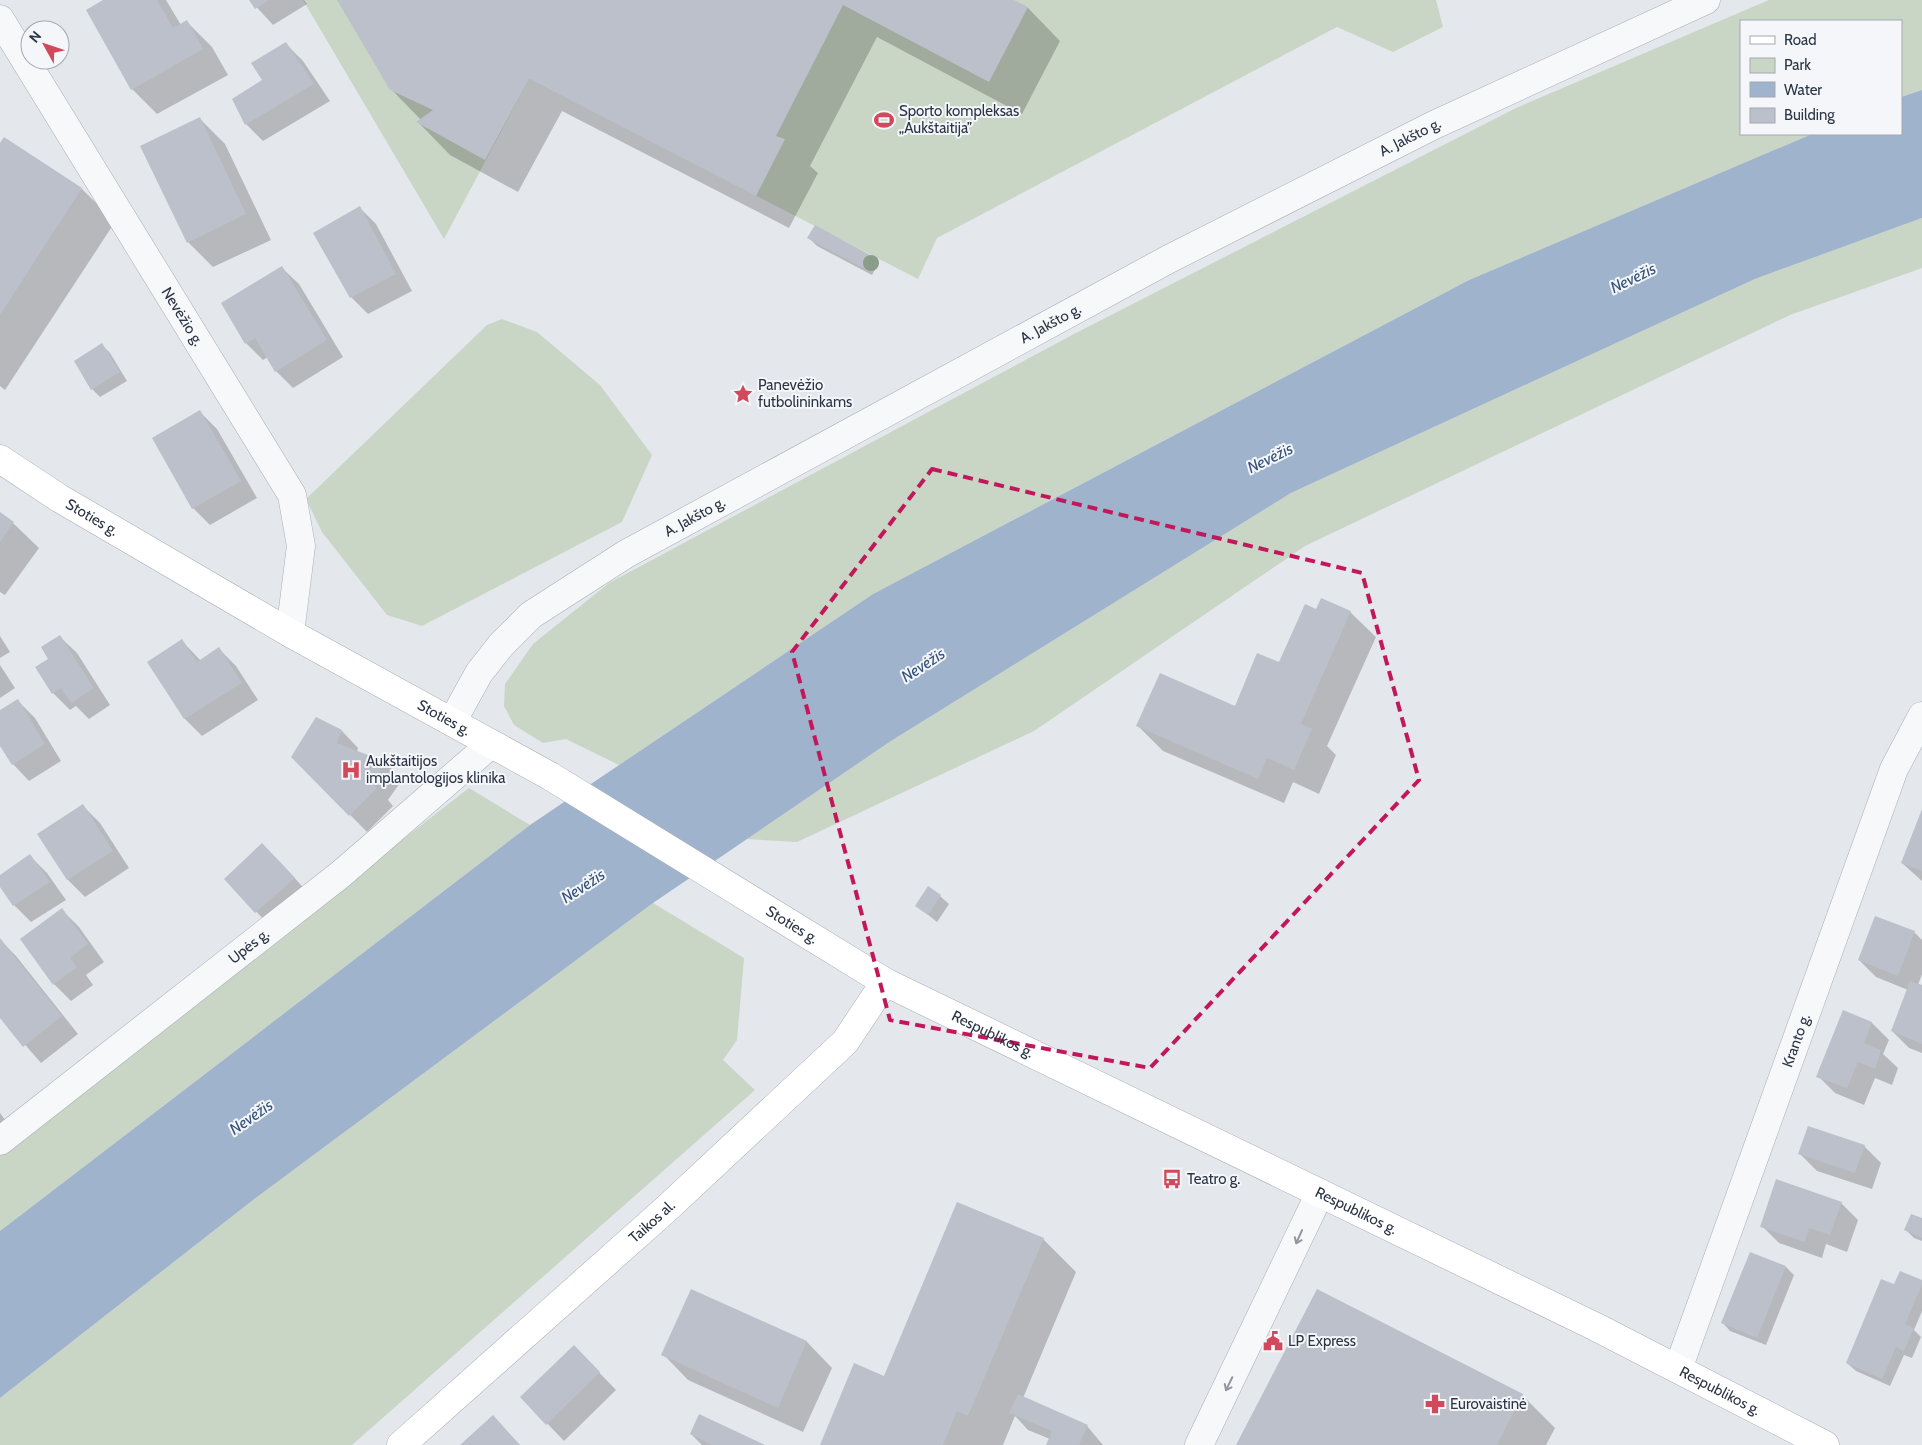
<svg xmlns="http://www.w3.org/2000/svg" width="1922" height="1445" font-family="Cabin,sans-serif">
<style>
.green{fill:#c9d6c5}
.water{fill:#9fb4cc}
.shadow{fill:#0003}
.building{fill:#bbc0ca}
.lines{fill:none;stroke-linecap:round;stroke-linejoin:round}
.minor-casing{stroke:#a9aeb7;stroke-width:29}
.secondary-casing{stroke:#a9aeb7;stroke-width:29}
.minor{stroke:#f7f8fa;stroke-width:28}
.secondary{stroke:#fff;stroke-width:28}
.tree{fill:#899d89}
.oneway{stroke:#9196a0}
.marked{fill:none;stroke:#c2185b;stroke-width:4;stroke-dasharray:10 6;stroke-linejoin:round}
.labels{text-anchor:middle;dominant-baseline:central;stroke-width:4;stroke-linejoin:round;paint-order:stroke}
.poi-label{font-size:15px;fill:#2b3445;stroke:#f4f6f9;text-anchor:start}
.street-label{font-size:15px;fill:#2b3445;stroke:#f4f6f9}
.water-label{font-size:16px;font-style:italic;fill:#34527a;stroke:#f4f6f9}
</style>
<rect width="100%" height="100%" fill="#e4e7ec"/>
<path class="green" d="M 303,0 L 1436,0 L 1443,27 L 1393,52 L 1337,27 L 937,238 L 918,279 L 529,79 L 444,239 Z
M 1769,0 L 1922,0 L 1922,90 L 1901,97 L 1901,21 L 1741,21 L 1741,134 L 1812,134 L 1469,280 L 873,594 L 619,765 L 566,739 L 543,743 L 514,725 L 504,706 L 505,684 L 533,644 L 609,583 L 1074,334 L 1516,108 Z
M 1922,218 L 1922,268 L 1790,315 L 1305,546 L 1034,731 L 797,842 L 747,839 L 891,741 L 1291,493 L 1755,279 Z
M 502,319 L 537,332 L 600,385 L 652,455 L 622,522 L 422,626 L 387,615 L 322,532 L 306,499 L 487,325 Z
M 469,788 L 530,825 L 0,1231 L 0,1152 Z
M 653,903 L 744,958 L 737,1040 L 723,1060 L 755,1090 L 352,1445 L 0,1445 L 0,1398 L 253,1200 Z"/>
<path class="water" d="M 1922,90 L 1922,218 L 1755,279 L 1291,493 L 891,741 L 653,903 L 253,1200 L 0,1398 L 0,1231 L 530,825 L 873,594 L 1469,280 L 1812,134 L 1901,134 L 1901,97 Z"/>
<path class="shadow" d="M 106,0 L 166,0 L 181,25 L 187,22 L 212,47 L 228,75 L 157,114 L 132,89 Z
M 250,0 L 304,0 L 307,4 L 273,25 Z
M 339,0 L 1011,0 L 1028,8 L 1060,41 L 1022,114 L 877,37 L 810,166 L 818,173 L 789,228 L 562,111 L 518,192 L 450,155 L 418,122 L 421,120 L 391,89 Z
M 286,44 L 303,61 L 330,101 L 263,141 L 246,124 Z
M 200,119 L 225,144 L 271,240 L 213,267 L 188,242 Z
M 4,139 L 82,189 L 115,222 L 5,390 L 0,386 L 0,145 Z
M 359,207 L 376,224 L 412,291 L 368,314 L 351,297 Z
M 815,227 L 870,256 L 878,264 L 872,275 L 817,246 L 809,238 Z
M 282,268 L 299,284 L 343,357 L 293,388 L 276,371 L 268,357 L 263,360 L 246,343 Z
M 102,345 L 110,353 L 127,381 L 100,397 L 92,389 Z
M 200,412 L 217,429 L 257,498 L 210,525 L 193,508 L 154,439 Z
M 0,513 L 13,523 L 39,548 L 5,595 L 0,592 Z
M 1317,610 L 1350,612 L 1376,637 L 1327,746 L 1336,755 L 1319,794 L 1293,782 L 1284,803 L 1163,751 L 1138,726 L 1235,707 L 1280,664 Z
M 0,636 L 10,652 L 0,658 Z
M 60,637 L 77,653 L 110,705 L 89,719 L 76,706 L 70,710 L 53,693 L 49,659 Z
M 182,641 L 201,661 L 219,649 L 236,666 L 258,700 L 202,736 L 185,719 L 149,662 Z
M 0,665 L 15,688 L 0,698 Z
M 18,701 L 35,718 L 61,761 L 29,781 L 13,764 L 0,743 L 0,711 Z
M 342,731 L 358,748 L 357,752 L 386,763 L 402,780 L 388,800 L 393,806 L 367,832 L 293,757 Z
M 83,806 L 100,823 L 129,868 L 85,897 L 68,880 L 39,834 Z
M 1922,812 L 1922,881 L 1902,863 Z
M 30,856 L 47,873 L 66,900 L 31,922 L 14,905 L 0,885 L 0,876 Z
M 279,861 L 311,896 L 273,929 L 225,879 Z
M 940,896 L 949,904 L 937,922 L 917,906 Z
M 62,910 L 79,927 L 104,962 L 86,975 L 93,985 L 71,1001 L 54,984 L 21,939 Z
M 1914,932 L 1922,940 L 1922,974 L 1918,985 L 1922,987 L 1922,1053 L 1909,1048 L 1892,1031 L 1908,990 L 1876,977 L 1859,960 Z
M 0,940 L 16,956 L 78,1034 L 41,1063 L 0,1016 Z
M 1843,1012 L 1872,1023 L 1889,1040 L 1883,1054 L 1898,1068 L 1892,1085 L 1875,1078 L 1864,1105 L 1835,1093 L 1818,1076 Z
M 0,1113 L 14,1132 L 0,1142 Z
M 1864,1146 L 1881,1163 L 1872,1189 L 1817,1171 L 1800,1154 Z
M 1841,1203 L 1858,1220 L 1847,1252 L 1826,1244 L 1822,1258 L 1779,1243 L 1762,1226 Z
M 1922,1219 L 1922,1241 L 1914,1238 L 1906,1230 Z
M 1043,1239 L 1076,1272 L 1023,1398 L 1087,1426 L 1103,1445 L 1047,1445 L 1050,1439 L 1028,1430 L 1015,1416 L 1003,1445 L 822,1445 L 885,1377 Z
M 1751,1253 L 1786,1267 L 1794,1275 L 1766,1345 L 1730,1331 L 1722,1322 Z
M 1922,1281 L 1922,1311 L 1914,1330 L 1921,1337 L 1912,1358 L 1904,1355 L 1890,1386 L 1856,1371 L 1847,1363 L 1895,1286 Z
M 692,1291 L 807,1342 L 832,1368 L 803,1432 L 688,1380 L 663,1354 Z
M 591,1364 L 616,1390 L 564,1441 L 522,1397 Z
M 1522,1395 L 1555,1428 L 1546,1445 L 1238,1445 Z
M 691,1434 L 762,1445 L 702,1445 Z"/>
<path class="building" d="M 103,0 L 157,0 L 173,28 L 187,20 L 203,49 L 131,90 L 86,10 Z
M 249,0 L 269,0 L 255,9 Z
M 337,0 L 1014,0 L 1028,7 L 989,82 L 843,5 L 776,136 L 785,139 L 756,196 L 529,79 L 485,160 L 416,122 L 433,110 L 390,90 Z
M 286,42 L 314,84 L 245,125 L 232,99 L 262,80 L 251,63 Z
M 200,117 L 246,214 L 187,243 L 140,146 Z
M 4,137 L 82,188 L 0,315 L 0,143 Z
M 360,206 L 396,274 L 350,298 L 313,233 Z
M 815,225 L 870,255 L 863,268 L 807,238 Z
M 282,266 L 327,340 L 275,372 L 255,338 L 245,344 L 221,303 Z
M 102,343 L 120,372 L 91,390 L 74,361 Z
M 200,410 L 241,481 L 192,509 L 152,438 Z
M 0,512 L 14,522 L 0,542 Z
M 1321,598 L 1351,611 L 1301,724 L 1312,729 L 1294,770 L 1267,758 L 1258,779 L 1136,726 L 1160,673 L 1235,706 L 1257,653 L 1279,662 L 1305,604 L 1316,609 Z
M 60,635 L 94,688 L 71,703 L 61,688 L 52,694 L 35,667 L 48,659 L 41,647 Z
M 182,639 L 197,662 L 219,647 L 242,683 L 184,719 L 147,662 Z
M 18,699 L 45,744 L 12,765 L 0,746 L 0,710 Z
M 316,717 L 342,730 L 337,743 L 386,762 L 372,782 L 377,788 L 349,816 L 291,757 Z
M 83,804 L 113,851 L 67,880 L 37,834 Z
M 1922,809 L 1922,871 L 1901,863 Z
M 262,843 L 295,878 L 255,913 L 224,879 Z
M 30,854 L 50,882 L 13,906 L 0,887 L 0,875 Z
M 928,886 L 941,895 L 928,915 L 915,906 Z
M 62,908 L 88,944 L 70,958 L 77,967 L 53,985 L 20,939 Z
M 1875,916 L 1915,931 L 1898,976 L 1858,960 Z
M 0,938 L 62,1016 L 23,1047 L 0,1018 Z
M 1910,981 L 1922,985 L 1922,1044 L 1891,1031 Z
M 1843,1010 L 1872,1022 L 1864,1043 L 1881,1050 L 1875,1069 L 1858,1062 L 1847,1088 L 1816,1077 Z
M 1808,1126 L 1865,1145 L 1855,1173 L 1798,1154 Z
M 1776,1179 L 1842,1202 L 1830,1235 L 1809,1228 L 1805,1242 L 1760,1227 Z
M 957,1202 L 1044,1238 L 968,1416 L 957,1411 L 943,1445 L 820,1445 L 854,1363 L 884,1376 Z
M 1911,1214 L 1922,1218 L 1922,1238 L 1904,1230 Z
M 1750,1252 L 1786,1266 L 1757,1338 L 1721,1323 Z
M 1900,1271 L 1922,1280 L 1922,1285 L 1905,1324 L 1914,1328 L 1904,1351 L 1896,1347 L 1882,1379 L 1846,1363 L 1881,1279 L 1894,1284 Z
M 691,1289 L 807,1341 L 778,1408 L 661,1355 Z
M 1317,1289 L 1523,1394 L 1497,1445 L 1236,1445 Z
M 574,1345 L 600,1372 L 546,1425 L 520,1397 Z
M 1018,1394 L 1088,1425 L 1079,1445 L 1046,1445 L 1052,1431 L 1009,1413 Z
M 699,1414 L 765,1445 L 712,1445 L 690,1434 Z
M 493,1415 L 520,1445 L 460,1445 Z"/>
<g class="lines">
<defs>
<g id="minor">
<path id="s1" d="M 0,19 L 292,495 L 301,546 L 290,633"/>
<path id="s2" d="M 452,722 L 479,673 L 501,645 L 531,615 L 626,554 L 1169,259 L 1434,125 L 1706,0"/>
<path id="s3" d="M 0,1141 L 341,874 L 491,744"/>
<path id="s4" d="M 1678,1369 L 1894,769 L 1922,716"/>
<path d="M 1199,1445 L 1320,1193"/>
</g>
<g id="secondary">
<path id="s5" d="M 0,459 L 59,498 L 290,633 L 550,776 L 885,982 L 1596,1327 L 1825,1445"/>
<path id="s6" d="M 401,1445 L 664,1211 L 845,1042 L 885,982"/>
</g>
</defs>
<use href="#minor" class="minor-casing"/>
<use href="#secondary" class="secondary-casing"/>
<use href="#minor" class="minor"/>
<use href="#secondary" class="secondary"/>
</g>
<circle class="tree" cx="871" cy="263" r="8"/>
<defs><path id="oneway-shaft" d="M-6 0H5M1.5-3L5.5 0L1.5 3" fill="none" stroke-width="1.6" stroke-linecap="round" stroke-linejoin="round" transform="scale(1.25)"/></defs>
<g class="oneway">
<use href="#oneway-shaft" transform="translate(1299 1237) rotate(114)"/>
<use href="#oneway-shaft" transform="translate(1229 1384) rotate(116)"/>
</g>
<path class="marked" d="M 932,469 L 1362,573 L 1419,780 L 1150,1068 L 890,1020 L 792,652 Z"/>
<defs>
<symbol id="stadium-bare" viewBox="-9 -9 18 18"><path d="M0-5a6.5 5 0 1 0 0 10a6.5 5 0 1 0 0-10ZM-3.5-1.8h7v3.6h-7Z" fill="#d1495b" stroke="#f4f6f9" stroke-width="2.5" paint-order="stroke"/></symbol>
<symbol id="sight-bare" viewBox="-9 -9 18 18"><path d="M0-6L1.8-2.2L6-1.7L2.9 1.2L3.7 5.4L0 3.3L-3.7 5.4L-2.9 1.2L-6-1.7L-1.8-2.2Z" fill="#d1495b" stroke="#f4f6f9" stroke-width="2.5" paint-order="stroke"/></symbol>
<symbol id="hospital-bare" viewBox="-9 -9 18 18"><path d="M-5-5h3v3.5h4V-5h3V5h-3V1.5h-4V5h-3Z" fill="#d1495b" stroke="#f4f6f9" stroke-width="2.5" paint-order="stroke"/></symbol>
<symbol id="bus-bare" viewBox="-9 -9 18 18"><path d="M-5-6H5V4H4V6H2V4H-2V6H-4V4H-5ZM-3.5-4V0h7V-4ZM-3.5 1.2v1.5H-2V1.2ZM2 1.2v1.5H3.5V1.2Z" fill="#d1495b" stroke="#f4f6f9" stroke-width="2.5" paint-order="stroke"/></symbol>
<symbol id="civic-bare" viewBox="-9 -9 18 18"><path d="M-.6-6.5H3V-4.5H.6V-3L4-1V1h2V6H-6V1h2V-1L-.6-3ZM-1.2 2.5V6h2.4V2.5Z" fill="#d1495b" stroke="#f4f6f9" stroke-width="2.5" paint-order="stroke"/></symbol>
<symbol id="pharmacy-bare" viewBox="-9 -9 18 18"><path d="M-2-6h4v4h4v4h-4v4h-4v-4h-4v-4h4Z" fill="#d1495b" stroke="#f4f6f9" stroke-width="2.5" paint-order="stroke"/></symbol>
</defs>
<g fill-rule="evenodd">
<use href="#stadium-bare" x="870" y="106" width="28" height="28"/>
<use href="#sight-bare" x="729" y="380" width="28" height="28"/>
<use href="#hospital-bare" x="337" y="756" width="28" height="28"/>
<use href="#bus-bare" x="1158" y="1165" width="28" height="28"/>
<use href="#civic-bare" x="1259" y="1327" width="28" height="28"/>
<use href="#pharmacy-bare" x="1421" y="1390" width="28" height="28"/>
</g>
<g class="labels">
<g class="poi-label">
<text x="899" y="111">Sporto kompleksas<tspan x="899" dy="17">„Aukštaitija”</tspan></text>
<text x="758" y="385">Panevėžio<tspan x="758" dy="17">futbolininkams</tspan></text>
<text x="366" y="761">Aukštaitijos<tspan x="366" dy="17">implantologijos klinika</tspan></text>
<text x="1187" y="1179">Teatro g.</text>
<text x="1288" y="1341">LP Express</text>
<text x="1450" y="1404">Eurovaistinė</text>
</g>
<g class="street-label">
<text stroke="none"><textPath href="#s2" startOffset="1135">A. Jakšto g.</textPath></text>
<text stroke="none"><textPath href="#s1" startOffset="349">Nevėžio g.</textPath></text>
<text stroke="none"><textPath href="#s2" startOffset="730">A. Jakšto g.</textPath></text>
<text stroke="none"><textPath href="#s2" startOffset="325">A. Jakšto g.</textPath></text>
<text stroke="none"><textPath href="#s5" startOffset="109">Stoties g.</textPath></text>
<text stroke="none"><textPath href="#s5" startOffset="514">Stoties g.</textPath></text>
<text stroke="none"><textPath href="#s5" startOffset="919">Stoties g.</textPath></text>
<text stroke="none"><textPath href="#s3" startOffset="316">Upės g.</textPath></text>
<text stroke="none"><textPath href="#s5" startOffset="1148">Respublikos g.</textPath></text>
<text stroke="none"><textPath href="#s4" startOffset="349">Kranto g.</textPath></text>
<text stroke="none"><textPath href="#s5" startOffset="1552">Respublikos g.</textPath></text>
<text stroke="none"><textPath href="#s6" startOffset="336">Taikos al.</textPath></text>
<text stroke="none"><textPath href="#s5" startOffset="1958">Respublikos g.</textPath></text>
</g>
<g class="water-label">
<text transform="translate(1633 278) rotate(-26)">Nevėžis</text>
<text transform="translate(1270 458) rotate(-26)">Nevėžis</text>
<text transform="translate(923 665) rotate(-33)">Nevėžis</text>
<text transform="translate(583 886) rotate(-33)">Nevėžis</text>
<text transform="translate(251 1117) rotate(-35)">Nevėžis</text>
</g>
</g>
<rect x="1740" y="20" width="162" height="115" fill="#f4f6f9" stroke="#a4a8b1"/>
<rect x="1750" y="36" width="25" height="8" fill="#ffffff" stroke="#a4a8b1"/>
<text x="1784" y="45" font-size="15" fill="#2b3445">Road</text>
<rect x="1750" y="58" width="25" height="15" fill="#c9d6c5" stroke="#a4a8b1"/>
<text x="1784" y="70" font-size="15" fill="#2b3445">Park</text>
<rect x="1750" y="82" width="25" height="15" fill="#9fb4cc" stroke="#a4a8b1"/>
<text x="1784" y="95" font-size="15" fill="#2b3445">Water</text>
<rect x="1750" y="108" width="25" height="15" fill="#bbc0ca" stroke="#a4a8b1"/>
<text x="1784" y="120" font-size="15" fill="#2b3445">Building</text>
<g transform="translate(45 45) rotate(310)"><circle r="24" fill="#f4f6f9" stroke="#a4a8b1"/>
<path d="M0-4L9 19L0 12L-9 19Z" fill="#d1495b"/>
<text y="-8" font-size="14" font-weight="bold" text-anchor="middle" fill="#2b3445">N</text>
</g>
</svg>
